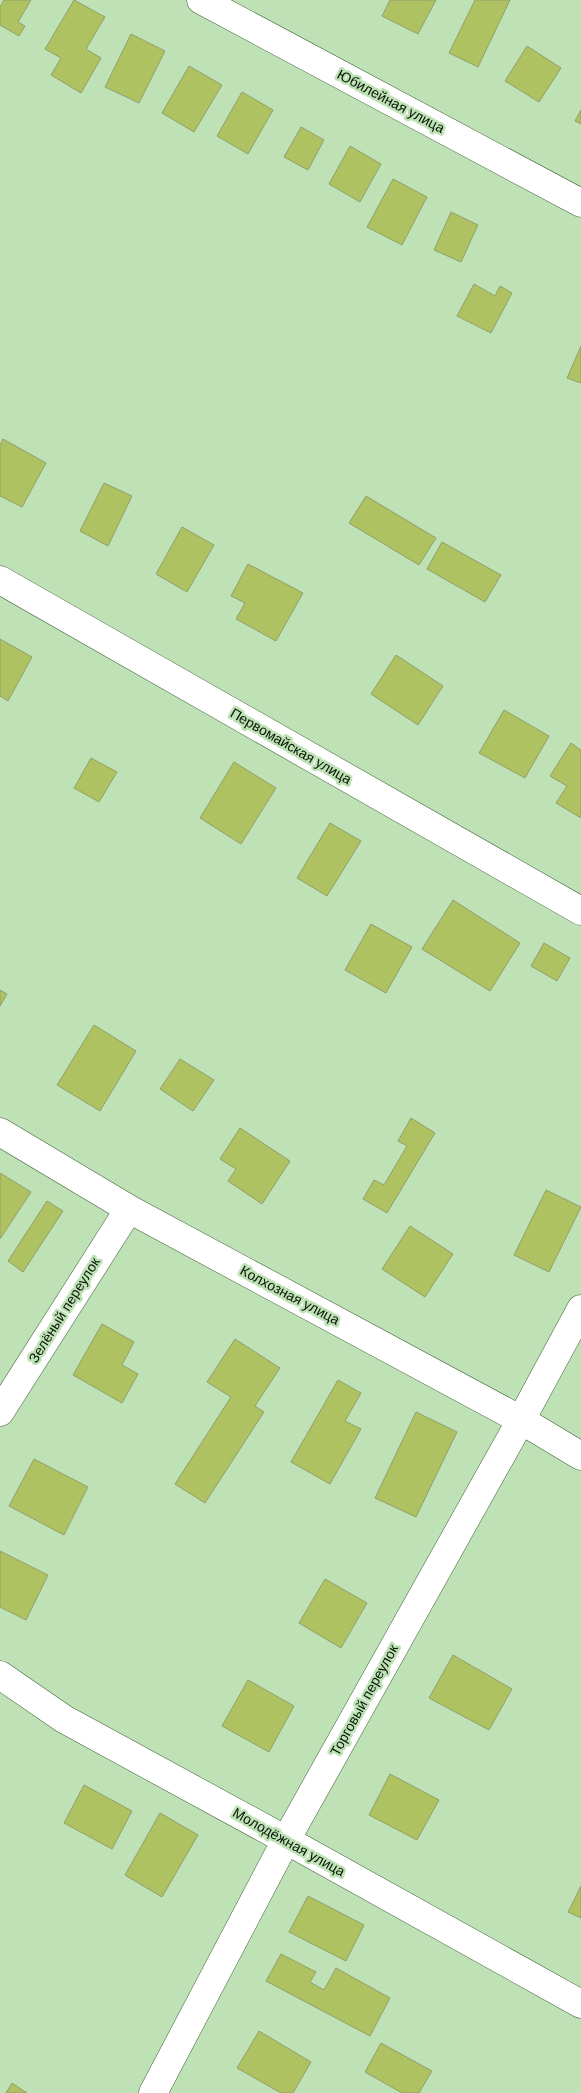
<svg xmlns="http://www.w3.org/2000/svg" width="581" height="2093" font-family="Arial,sans-serif">
<style>
.building{fill:#aec261;stroke:#929f6c}
.lines{fill:none;stroke-linecap:round;stroke-linejoin:round}
.minor-casing{stroke:#43623b;stroke-width:29}
.minor{stroke:#fff;stroke-width:28}
.labels{text-anchor:middle;dominant-baseline:central;stroke-width:5;stroke-linejoin:round;paint-order:stroke}
.street-label{font-size:14px;fill:#081506;stroke:#bee2b5}
</style>
<rect width="100%" height="100%" fill="#bee2b5"/>
<path class="building" d="M 4,0 L 31,0 L 18,22 L 25,26 L 19,36 L 0,25 L 0,7 Z
M 74,0 L 105,17 L 86,49 L 101,58 L 81,93 L 51,75 L 61,58 L 45,49 Z
M 390,0 L 436,0 L 418,34 L 382,16 Z
M 475,0 L 510,0 L 478,67 L 449,53 Z
M 131,34 L 165,51 L 139,103 L 105,87 Z
M 527,46 L 561,68 L 539,102 L 505,81 Z
M 189,66 L 222,85 L 194,132 L 162,113 Z
M 242,92 L 273,110 L 248,154 L 217,136 Z
M 581,110 L 581,124 L 575,121 Z
M 301,127 L 324,140 L 308,170 L 284,157 Z
M 350,146 L 381,164 L 360,202 L 329,184 Z
M 393,179 L 427,197 L 402,245 L 367,227 Z
M 451,212 L 478,225 L 461,262 L 434,250 Z
M 474,284 L 495,296 L 500,286 L 512,293 L 491,333 L 457,316 Z
M 581,346 L 581,383 L 567,378 Z
M 3,439 L 46,463 L 22,507 L 0,496 L 0,445 Z
M 104,483 L 132,496 L 108,546 L 80,531 Z
M 366,496 L 436,538 L 419,565 L 349,523 Z
M 182,527 L 214,545 L 187,592 L 156,574 Z
M 442,542 L 501,575 L 485,602 L 427,569 Z
M 248,564 L 303,593 L 276,641 L 236,619 L 245,603 L 231,596 Z
M 0,639 L 32,657 L 8,701 L 0,696 Z
M 396,655 L 443,686 L 418,725 L 371,694 Z
M 504,710 L 549,736 L 525,778 L 479,753 Z
M 571,743 L 581,750 L 581,818 L 556,803 L 567,786 L 550,776 Z
M 91,758 L 117,772 L 99,802 L 74,788 Z
M 234,762 L 276,788 L 241,844 L 200,818 Z
M 330,823 L 361,841 L 327,896 L 297,878 Z
M 453,900 L 520,943 L 490,991 L 422,949 Z
M 371,924 L 412,947 L 386,993 L 345,970 Z
M 544,943 L 570,958 L 557,981 L 531,966 Z
M 0,990 L 7,994 L 0,1006 Z
M 94,1025 L 136,1051 L 100,1111 L 57,1085 Z
M 180,1059 L 214,1080 L 193,1111 L 160,1089 Z
M 411,1118 L 435,1133 L 387,1213 L 363,1199 L 374,1180 L 384,1185 L 407,1146 L 398,1141 Z
M 240,1128 L 290,1161 L 262,1204 L 228,1181 L 236,1169 L 220,1159 Z
M 0,1173 L 31,1192 L 0,1239 Z
M 546,1190 L 581,1207 L 549,1272 L 514,1255 Z
M 47,1201 L 63,1211 L 23,1272 L 8,1261 Z
M 410,1226 L 453,1254 L 425,1297 L 382,1269 Z
M 102,1324 L 134,1342 L 122,1365 L 138,1374 L 122,1403 L 73,1375 Z
M 235,1339 L 280,1368 L 255,1406 L 264,1412 L 205,1503 L 175,1484 L 231,1397 L 207,1382 Z
M 338,1380 L 361,1393 L 345,1421 L 361,1429 L 330,1484 L 291,1462 Z
M 416,1412 L 457,1432 L 416,1517 L 375,1498 Z
M 34,1459 L 88,1487 L 64,1535 L 9,1506 Z
M 0,1551 L 48,1575 L 26,1620 L 0,1607 Z
M 325,1579 L 367,1603 L 341,1648 L 299,1623 Z
M 453,1655 L 512,1689 L 489,1730 L 429,1698 Z
M 248,1680 L 294,1706 L 269,1752 L 222,1726 Z
M 390,1774 L 439,1800 L 417,1840 L 369,1815 Z
M 84,1785 L 132,1811 L 112,1849 L 64,1823 Z
M 160,1813 L 198,1835 L 162,1897 L 125,1875 Z
M 581,1886 L 581,1918 L 568,1912 Z
M 308,1896 L 364,1925 L 346,1961 L 289,1932 Z
M 281,1954 L 316,1972 L 310,1982 L 324,1990 L 336,1968 L 390,1998 L 370,2036 L 266,1981 Z
M 259,2031 L 311,2062 L 293,2093 L 281,2093 L 237,2068 Z
M 381,2043 L 432,2071 L 419,2093 L 402,2093 L 365,2072 Z
M 12,2083 L 27,2093 L 6,2093 Z"/>
<g class="lines">
<defs>
<path id="minor" d="M 201,0 L 581,203
M 0,580 L 581,911
M 0,1132 L 129,1209 L 521,1420 L 581,1456
M 0,1412 L 129,1209
M 0,1675 L 64,1719 L 286,1840 L 581,2004
M 153,2093 L 286,1840 L 521,1420 L 581,1309"/>
</defs>
<use href="#minor" class="minor-casing"/>
<use href="#minor" class="minor"/>
</g>
<g class="labels">
<g class="street-label">
<text transform="translate(391 101) rotate(28)">Юбилейная улица</text>
<text transform="translate(291 746) rotate(30)">Первомайская улица</text>
<text transform="translate(290 1295) rotate(28)">Колхозная улица</text>
<text transform="translate(64 1310) rotate(-58)">Зелёный переулок</text>
<text transform="translate(364 1700) rotate(-61)">Торговый переулок</text>
<text transform="translate(289 1842) rotate(29)">Молодёжная улица</text>
</g>
</g>
</svg>
